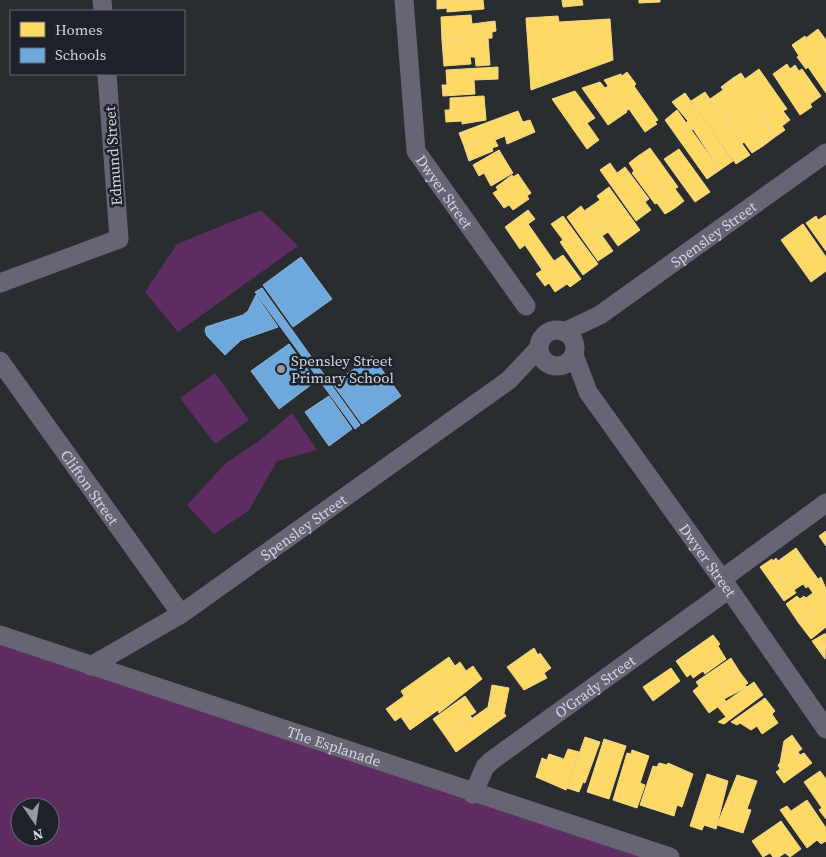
<svg xmlns="http://www.w3.org/2000/svg" width="826" height="857" font-family="'Source Serif 4',serif">
<style>
.green{fill:#5f2d62;fill-rule:evenodd}
.homes{fill:#ffd966;stroke:#f2d889}
.schools{fill:#6fa8dc;stroke:#8db6dc}
.lines{fill:none;stroke-linecap:round;stroke-linejoin:round}
.minor{stroke:#676575;stroke-width:19}
.poi-dot{fill:#979a9f;stroke:#1d222a;stroke-width:2}
.labels{text-anchor:middle;dominant-baseline:central;stroke-width:5;stroke-linejoin:round;paint-order:stroke}
.street-label{font-size:15px;fill:#d2d5db;stroke:#1d222a}
.poi-label{font-size:15px;fill:#d2d5db;stroke:#1d222a;text-anchor:start}
</style>
<rect width="100%" height="100%" fill="#2a2d30"/>
<path class="green" d="M 261,210 L 298,246 L 178,332 L 145,292 L 177,244 Z
M 215,373 L 249,420 L 215,444 L 180,398 Z
M 292,413 L 317,450 L 277,461 L 249,510 L 214,534 L 187,505 L 226,463 L 259,441 Z
M 0,643 L 641,857 L 0,857 ZM 20,807 L 50,807 L 50,837 L 20,837 Z"/>
<path class="homes" d="M 437,0 L 483,0 L 484,9 L 447,12 L 447,8 L 437,9 Z
M 562,0 L 582,0 L 583,5 L 563,7 Z
M 639,0 L 660,0 L 660,2 L 639,3 Z
M 471,15 L 472,24 L 495,21 L 496,31 L 492,32 L 492,38 L 442,41 L 441,17 Z
M 558,16 L 559,22 L 610,19 L 613,60 L 531,90 L 526,18 Z
M 818,29 L 826,40 L 826,66 L 806,38 Z
M 805,36 L 826,66 L 826,93 L 808,67 L 806,69 L 797,57 L 799,56 L 792,45 Z
M 488,38 L 490,65 L 476,66 L 475,57 L 470,57 L 471,64 L 444,66 L 442,41 Z
M 787,64 L 790,69 L 795,65 L 799,71 L 802,69 L 821,96 L 810,104 L 812,107 L 800,115 L 773,74 Z
M 498,67 L 498,79 L 474,80 L 475,94 L 443,96 L 442,85 L 447,85 L 446,70 Z
M 759,69 L 787,109 L 783,111 L 790,120 L 782,126 L 785,130 L 775,137 L 733,78 L 741,73 L 745,79 Z
M 627,72 L 636,84 L 634,86 L 658,120 L 655,122 L 657,124 L 645,132 L 629,109 L 626,111 L 604,80 L 621,74 L 622,76 Z
M 733,78 L 775,137 L 763,146 L 721,87 Z
M 600,82 L 605,88 L 608,86 L 627,112 L 608,125 L 582,88 Z
M 723,90 L 763,146 L 752,153 L 744,142 L 742,144 L 710,99 Z
M 575,91 L 595,118 L 587,123 L 599,140 L 587,149 L 552,99 Z
M 705,92 L 750,155 L 736,164 L 691,101 Z
M 685,93 L 733,161 L 720,170 L 693,129 L 692,130 L 686,123 L 688,121 L 672,102 Z
M 484,96 L 486,120 L 462,124 L 462,121 L 446,122 L 445,110 L 450,110 L 450,98 Z
M 677,110 L 720,170 L 707,179 L 665,120 Z
M 518,111 L 524,125 L 464,146 L 459,133 Z
M 530,120 L 535,132 L 507,144 L 505,136 L 495,140 L 498,146 L 492,148 L 493,151 L 469,161 L 464,146 L 524,125 L 523,122 Z
M 650,148 L 678,187 L 675,189 L 684,201 L 675,208 L 638,156 Z
M 679,149 L 710,192 L 695,202 L 664,159 Z
M 499,150 L 513,173 L 491,186 L 484,173 L 479,176 L 473,165 Z
M 638,156 L 675,208 L 665,214 L 657,203 L 655,204 L 632,173 L 634,171 L 629,163 Z
M 610,163 L 617,173 L 625,167 L 649,199 L 645,202 L 651,210 L 636,221 L 600,170 Z
M 518,174 L 531,193 L 527,196 L 529,199 L 513,210 L 509,205 L 504,208 L 493,193 L 498,190 L 496,187 L 512,175 L 513,177 Z
M 609,187 L 640,230 L 618,246 L 608,232 L 602,236 L 584,211 L 600,200 L 597,196 Z
M 581,206 L 613,251 L 598,261 L 567,217 Z
M 528,210 L 535,219 L 528,224 L 554,261 L 563,255 L 581,279 L 570,287 L 567,284 L 555,292 L 549,283 L 545,286 L 536,274 L 542,270 L 525,245 L 520,249 L 505,227 Z
M 826,215 L 826,251 L 806,223 L 816,216 L 818,220 Z
M 563,216 L 598,264 L 583,275 L 560,242 L 563,240 L 551,224 Z
M 803,224 L 826,257 L 826,271 L 811,282 L 781,240 Z
M 826,531 L 826,546 L 819,536 Z
M 796,548 L 805,561 L 772,584 L 760,567 L 772,559 L 773,561 L 776,558 L 778,561 Z
M 805,561 L 818,579 L 806,588 L 803,584 L 794,590 L 796,593 L 784,601 L 772,584 Z
M 821,577 L 826,589 L 826,602 L 798,622 L 786,604 L 797,596 L 800,599 L 804,596 L 806,598 L 813,593 L 808,586 Z
M 826,602 L 826,627 L 811,639 L 798,622 Z
M 824,634 L 826,634 L 825,659 L 812,641 Z
M 713,635 L 720,644 L 718,646 L 726,659 L 705,674 L 703,671 L 693,678 L 691,674 L 687,677 L 676,661 Z
M 534,648 L 538,655 L 540,653 L 551,668 L 544,673 L 547,678 L 524,690 L 507,667 Z
M 449,657 L 455,666 L 460,662 L 466,671 L 395,721 L 386,709 L 404,696 L 401,691 Z
M 731,658 L 739,671 L 699,699 L 693,691 L 699,686 L 696,682 Z
M 473,666 L 482,679 L 439,713 L 438,710 L 410,730 L 401,717 Z
M 671,668 L 680,681 L 653,701 L 643,687 Z
M 739,671 L 748,683 L 745,685 L 747,687 L 724,699 L 726,701 L 709,713 L 699,699 Z
M 754,682 L 763,695 L 724,724 L 718,722 L 726,717 L 718,707 Z
M 492,685 L 509,688 L 504,713 L 506,716 L 456,752 L 446,737 L 488,707 Z
M 465,696 L 476,712 L 470,716 L 472,718 L 446,737 L 433,719 Z
M 765,698 L 775,711 L 772,714 L 778,723 L 762,734 L 757,726 L 751,730 L 740,723 L 737,725 L 731,722 Z
M 792,735 L 802,749 L 798,752 L 800,755 L 804,753 L 812,763 L 784,783 L 776,772 L 780,769 L 778,765 L 780,763 L 784,741 Z
M 585,737 L 600,742 L 585,783 L 583,782 L 579,792 L 567,788 Z
M 604,739 L 626,746 L 609,799 L 587,792 Z
M 568,749 L 579,752 L 566,790 L 536,777 L 542,758 L 547,760 L 549,754 L 564,759 Z
M 632,750 L 649,756 L 640,783 L 645,785 L 637,808 L 613,800 L 627,753 L 631,754 Z
M 659,763 L 667,765 L 668,763 L 693,774 L 682,807 L 677,805 L 674,816 L 640,805 L 653,766 L 657,767 Z
M 820,771 L 826,779 L 826,819 L 819,810 L 822,808 L 804,782 Z
M 707,774 L 728,781 L 716,829 L 704,825 L 702,830 L 690,826 Z
M 737,775 L 757,781 L 747,809 L 751,810 L 743,833 L 717,825 Z
M 807,800 L 826,828 L 826,841 L 821,844 L 817,840 L 807,848 L 780,810 L 787,806 L 791,811 Z
M 781,821 L 801,849 L 790,857 L 785,853 L 779,857 L 773,857 L 770,853 L 763,857 L 752,841 Z"/>
<path class="schools" d="M 301,257 L 332,299 L 293,327 L 263,285 Z
M 262,288 L 360,425 L 355,429 L 255,292 Z
M 256,295 L 278,327 L 241,340 L 225,355 L 207,336 L 205,331 L 206,327 L 243,315 L 248,311 Z
M 289,344 L 316,381 L 279,409 L 251,371 Z
M 372,356 L 401,396 L 362,424 L 333,384 Z
M 329,396 L 352,429 L 329,446 L 305,412 Z"/>
<g class="lines">
<g class="minor">
<path d="M 102,0 L 103,11"/>
<path id="s1" d="M 404,0 L 416,151 L 526,306"/>
<path d="M 0,283 L 119,239 L 107,74"/>
<circle cx="557" cy="348" r="18"/>
<path id="s2" d="M 564,332 L 600,315 L 826,153"/>
<path id="s3" d="M 574,355 L 588,392 L 729,589 L 826,729"/>
<path id="s4" d="M 0,361 L 181,614"/>
<path d="M 722,579 L 826,503"/>
<path id="s5" d="M 0,635 L 670,857"/>
<path id="s6" d="M 91,666 L 181,614 L 509,380 L 538,349"/>
<path id="s7" d="M 473,794 L 485,767 L 491,761 L 729,589"/>
</g>
</g>
<circle class="poi-dot" cx="281" cy="369" r="5"/>
<g class="labels">
<g class="street-label">
<text transform="translate(113 156) rotate(-94)">Edmund Street</text>
<text stroke="none"><textPath href="#s1" startOffset="201">Dwyer Street</textPath></text>
<text stroke="none"><textPath href="#s2" startOffset="179">Spensley Street</textPath></text>
<text stroke="none"><textPath href="#s4" startOffset="155">Clifton Street</textPath></text>
<text stroke="none"><textPath href="#s6" startOffset="254">Spensley Street</textPath></text>
<text stroke="none"><textPath href="#s3" startOffset="246">Dwyer Street</textPath></text>
<text stroke="none"><textPath href="#s7" startOffset="166">O'Grady Street</textPath></text>
<text stroke="none"><textPath href="#s5" startOffset="352">The Esplanade</textPath></text>
</g>
<g class="poi-label">
<text x="291" y="360">Spensley Street<tspan x="291" dy="17">Primary School</tspan></text>
</g>
</g>
<rect x="10" y="10" width="175" height="65" fill="#1d222a" stroke="#656a71"/>
<rect x="20" y="22" width="25" height="15" fill="#ffd966" stroke="#656a71"/>
<text x="55" y="35" font-size="15" fill="#d2d5db">Homes</text>
<rect x="20" y="48" width="25" height="15" fill="#6fa8dc" stroke="#656a71"/>
<text x="55" y="60" font-size="15" fill="#d2d5db">Schools</text>
<g transform="translate(35 822) rotate(167)"><circle r="24" fill="#1d222a" stroke="#656a71"/>
<path d="M0-4L9 19L0 12L-9 19Z" fill="#979a9f"/>
<text y="-8" font-size="14" font-weight="bold" text-anchor="middle" fill="#d2d5db">N</text>
</g>
</svg>
